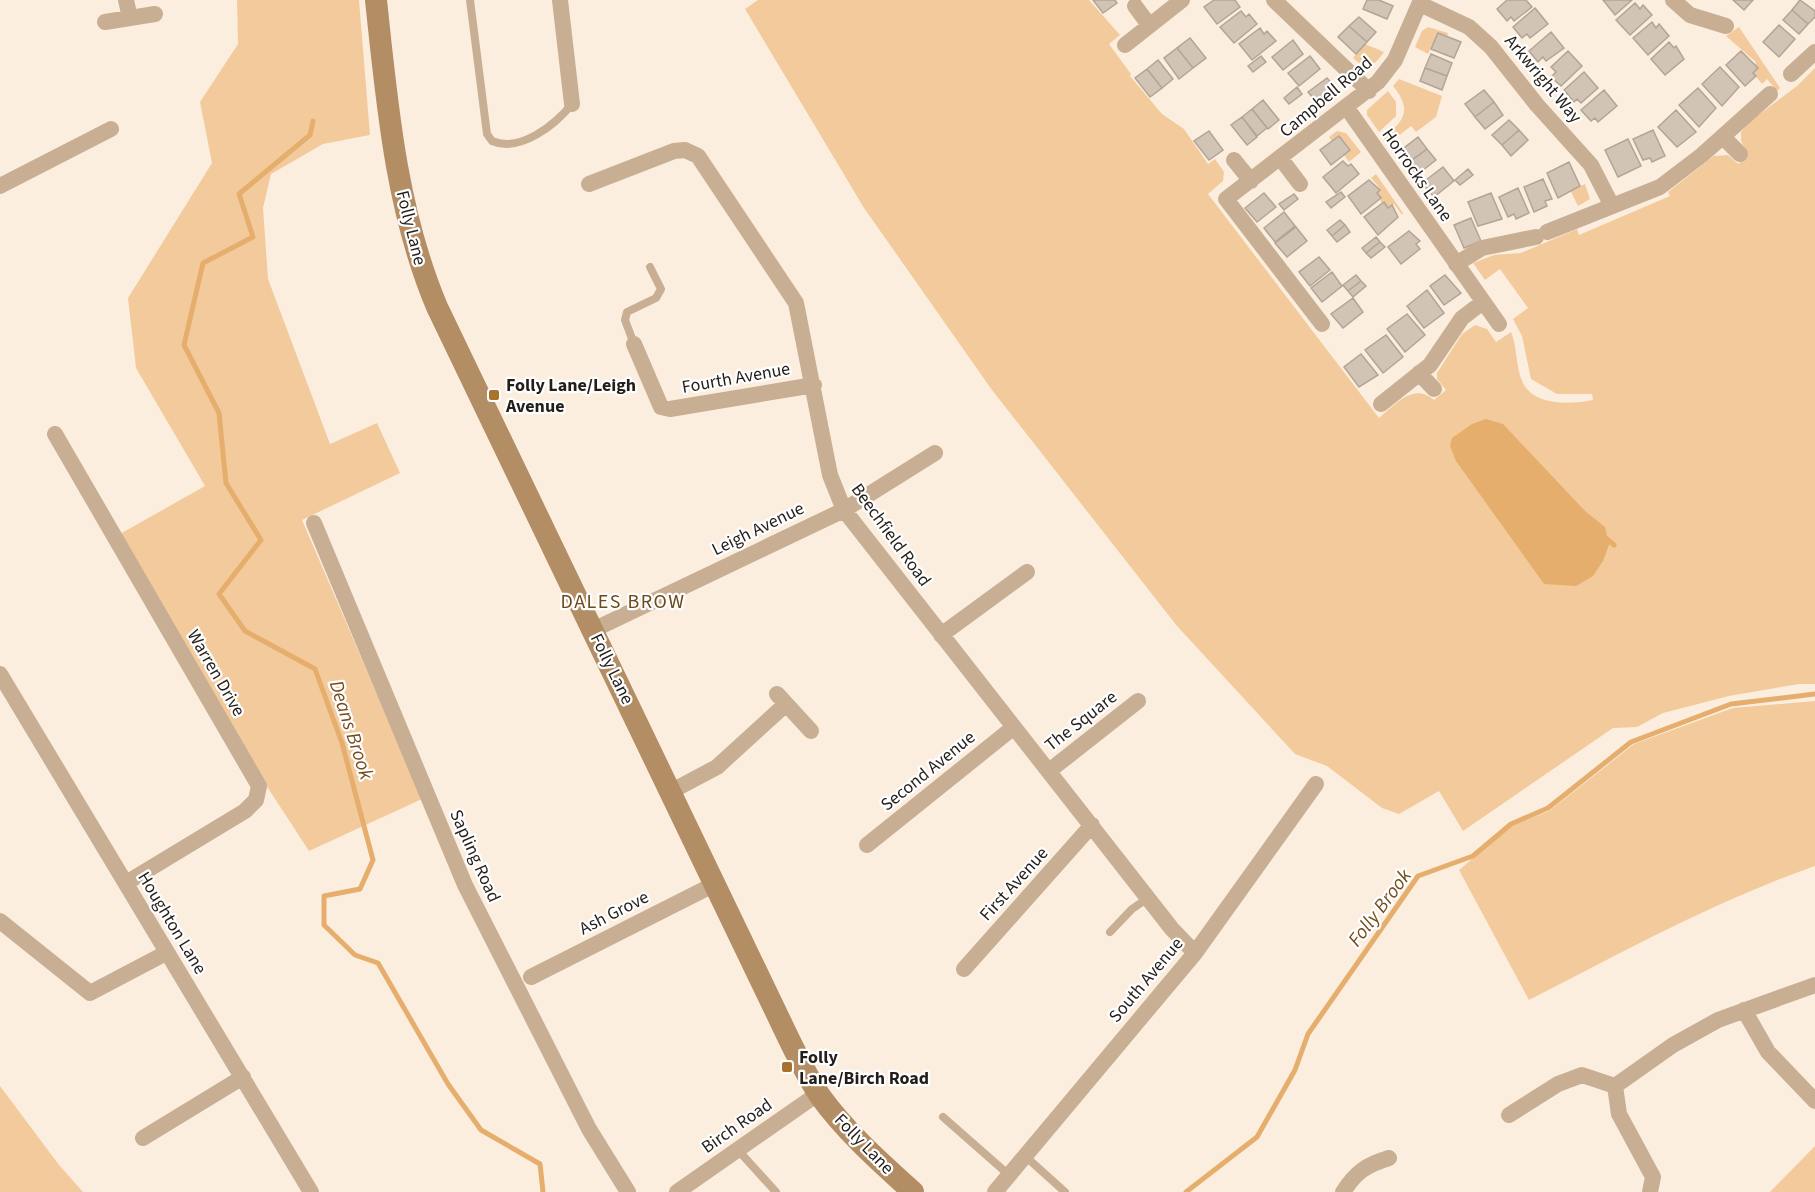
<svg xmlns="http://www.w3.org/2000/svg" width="1815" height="1192" font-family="'Source Sans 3',sans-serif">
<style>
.green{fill:#f3ca9c}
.water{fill:#e6ae6d}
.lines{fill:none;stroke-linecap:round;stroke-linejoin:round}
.stream{stroke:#e6ae6d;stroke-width:5}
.building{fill:#d1c4b5;stroke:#b2a496;stroke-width:1.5}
.lane{stroke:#c8af94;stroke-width:8}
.street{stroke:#c8af94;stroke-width:16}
.secondary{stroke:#b38e65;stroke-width:22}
.poi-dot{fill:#a9732e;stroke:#fefefe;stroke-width:2}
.labels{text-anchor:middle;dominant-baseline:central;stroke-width:4.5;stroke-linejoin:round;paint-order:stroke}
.street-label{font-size:18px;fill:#231e19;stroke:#fefefe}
.poi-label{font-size:18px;font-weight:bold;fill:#231e19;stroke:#fefefe;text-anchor:start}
.neighbourhood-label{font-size:20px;letter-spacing:1.5px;fill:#6e491a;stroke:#fefefe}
.water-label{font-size:20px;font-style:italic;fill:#734d1d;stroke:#fefefe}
</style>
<rect width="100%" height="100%" fill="#fceedf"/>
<path class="green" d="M 237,0 L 359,0 L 370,135 L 323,144 L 271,174 L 263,208 L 268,279 L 330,444 L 377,423 L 400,473 L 302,520 L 422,799 L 309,851 L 264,782 L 120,534 L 205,486 L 136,368 L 128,298 L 212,163 L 200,102 L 238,44 Z
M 758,0 L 1089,0 L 1120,35 L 1109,44 L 1131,74 L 1130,76 L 1162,114 L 1184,129 L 1208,164 L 1215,159 L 1224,172 L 1223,181 L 1208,194 L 1379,418 C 1396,404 1413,382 1434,400 L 1446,390 L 1437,379 L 1437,373 L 1462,334 L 1475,325 L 1487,329 L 1496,342 L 1511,332 C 1518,348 1515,367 1523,383 C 1535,407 1572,404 1593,400 L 1592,394 L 1557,394 L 1531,379 L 1522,336 L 1513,319 L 1528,308 L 1500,269 L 1485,280 L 1473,263 L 1494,255 L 1521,253 L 1577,229 L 1579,235 L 1670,196 L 1668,192 L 1714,156 L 1728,155 L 1738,164 L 1748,154 L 1741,141 L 1741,132 L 1752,120 L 1797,86 L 1815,68 L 1815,684 L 1799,684 L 1729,696 L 1663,713 L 1637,727 L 1613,728 L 1463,831 L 1439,791 L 1399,814 L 1382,808 L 1327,766 L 1295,754 L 1177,626 L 992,390 L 864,208 L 745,9 Z
M 1428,27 L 1448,33 L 1447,37 L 1438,33 L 1428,54 L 1415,47 L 1422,31 Z
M 1739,27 L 1780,88 L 1777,91 L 1767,79 L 1762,84 L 1753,73 L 1756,62 L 1726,36 Z
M 1365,44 L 1384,52 C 1374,67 1366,70 1353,58 Z
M 1399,79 L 1442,96 L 1436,117 L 1416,132 L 1411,126 L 1388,144 L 1382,137 C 1407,121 1411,108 1393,86 Z
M 1388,91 L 1396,102 L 1396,116 L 1379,132 L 1367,115 L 1367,110 Z
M 1337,131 L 1346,133 L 1361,152 L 1349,162 L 1344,155 L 1349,149 L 1339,136 L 1332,141 L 1329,137 Z
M 1376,174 L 1403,213 L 1402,215 L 1394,204 L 1388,208 L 1382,204 L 1377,193 L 1379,187 L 1371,178 Z
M 1585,184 L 1590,199 L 1578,206 L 1570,190 Z
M 1815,701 L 1815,866 C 1715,901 1623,952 1529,1000 L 1459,870 L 1511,826 L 1549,811 L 1634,744 L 1733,708 Z
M 0,1086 L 59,1165 L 83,1192 L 0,1192 Z
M 1815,1146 L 1815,1192 L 1770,1192 Z"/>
<path class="water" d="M 1486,419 L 1503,424 L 1585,511 L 1605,527 L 1609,545 L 1603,561 L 1593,576 L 1576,586 L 1544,584 L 1456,461 L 1450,446 L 1452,438 L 1472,424 Z"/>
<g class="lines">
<path class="stream" d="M 313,121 L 310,135 L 239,194 L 253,237 L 203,263 L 184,345 L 219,413 L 226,483 L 261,540 L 219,594 L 245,631 L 315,669 L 342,743 L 373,860 L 360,889 L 324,896 L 324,925 L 355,955 L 378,963 L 448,1084 L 481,1130 L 540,1164 L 543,1192
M 1607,539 L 1614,545
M 1186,1192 L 1257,1137 L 1295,1070 L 1308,1034 L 1418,876 L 1473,856 L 1511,824 L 1548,808 L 1631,742 L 1731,704 L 1815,694"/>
</g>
<path class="building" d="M 1093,0 L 1115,0 L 1117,3 L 1103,13 Z
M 1214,0 L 1235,0 L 1240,7 L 1217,24 L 1204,7 Z
M 1367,0 L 1379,0 L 1393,6 L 1387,19 L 1363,9 Z
M 1507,0 L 1526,0 L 1532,7 L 1514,21 L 1511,17 L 1507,21 L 1497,9 Z
M 1603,0 L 1632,0 L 1615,15 Z
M 1733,0 L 1753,0 L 1744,10 Z
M 1800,0 L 1815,11 L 1815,17 L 1808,24 L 1792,10 Z
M 1635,3 L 1640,9 L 1643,5 L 1652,15 L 1630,35 L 1616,20 Z
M 1535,8 L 1548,24 L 1530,38 L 1527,34 L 1522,38 L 1513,27 Z
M 1792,10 L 1808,24 L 1799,34 L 1783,20 Z
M 1241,11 L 1246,17 L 1249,14 L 1257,24 L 1234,43 L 1220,27 Z
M 1359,17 L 1376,32 L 1367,42 L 1349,26 Z
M 1652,22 L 1656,28 L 1659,24 L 1669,36 L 1648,55 L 1633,38 Z
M 1779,25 L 1795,39 L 1779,57 L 1763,42 Z
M 1349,26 L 1367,42 L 1356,54 L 1338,37 Z
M 1260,28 L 1264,34 L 1267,31 L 1276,41 L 1252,60 L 1239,44 Z
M 1551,32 L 1564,48 L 1546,61 L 1543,57 L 1538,62 L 1529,51 Z
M 1438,33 L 1461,42 L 1454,58 L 1431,49 Z
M 1190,38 L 1206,58 L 1193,68 L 1177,48 Z
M 1293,40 L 1303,54 L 1283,70 L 1272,57 Z
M 1669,42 L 1674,48 L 1676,46 L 1684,59 L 1665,75 L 1651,59 Z
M 1177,48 L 1193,68 L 1179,79 L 1164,58 Z
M 1568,51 L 1582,66 L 1561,86 L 1551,77 L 1556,72 L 1551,67 Z
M 1741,51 L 1758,68 L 1753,73 L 1756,76 L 1745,86 L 1726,65 Z
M 1431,54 L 1452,63 L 1447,76 L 1425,68 Z
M 1261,56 L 1266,62 L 1253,72 L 1248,66 Z
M 1310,56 L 1320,69 L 1299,86 L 1288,73 Z
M 1158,60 L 1173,79 L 1162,88 L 1147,69 Z
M 1720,67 L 1739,87 L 1722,106 L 1702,84 Z
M 1425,68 L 1447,76 L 1442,90 L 1420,81 Z
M 1147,69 L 1162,88 L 1150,97 L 1135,78 Z
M 1584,72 L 1598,88 L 1581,103 L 1577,99 L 1574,102 L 1564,90 Z
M 1327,78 L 1339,92 L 1320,106 L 1308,92 Z
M 1297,87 L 1302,94 L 1289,104 L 1284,98 Z
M 1698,88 L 1716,108 L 1699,127 L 1679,105 Z
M 1484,90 L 1494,102 L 1475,117 L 1465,104 Z
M 1604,90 L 1617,106 L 1598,122 L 1595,118 L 1591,121 L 1581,110 Z
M 1263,100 L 1279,120 L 1268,129 L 1252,109 Z
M 1494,102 L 1503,115 L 1485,129 L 1475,117 Z
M 1252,109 L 1267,128 L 1257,136 L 1242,117 Z
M 1676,110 L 1696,132 L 1677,147 L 1658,127 Z
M 1242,117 L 1257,137 L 1247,145 L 1231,125 Z
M 1509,120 L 1519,130 L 1502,145 L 1492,135 Z
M 1519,130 L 1528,140 L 1511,156 L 1502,145 Z
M 1653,130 L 1665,156 L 1652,162 L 1650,158 L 1643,160 L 1633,139 Z
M 1209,131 L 1223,150 L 1209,160 L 1194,141 Z
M 1339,136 L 1350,150 L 1331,165 L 1320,150 Z
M 1418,137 L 1427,149 L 1408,163 L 1400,151 Z
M 1628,139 L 1641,166 L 1618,177 L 1605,150 Z
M 1427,149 L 1436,160 L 1417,175 L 1408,163 Z
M 1343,161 L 1348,166 L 1351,164 L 1359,174 L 1336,193 L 1323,177 Z
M 1569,162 L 1580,186 L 1558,198 L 1547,173 Z
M 1443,167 L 1454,181 L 1434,197 L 1422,183 Z
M 1468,169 L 1473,175 L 1460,185 L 1455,180 Z
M 1543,179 L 1552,199 L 1545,201 L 1547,206 L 1534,212 L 1524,187 Z
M 1369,180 L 1380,190 L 1377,193 L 1381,198 L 1361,214 L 1348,196 Z
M 1518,188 L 1529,213 L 1516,219 L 1514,214 L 1508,217 L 1499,197 Z
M 1341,192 L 1345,197 L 1331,208 L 1326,202 Z
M 1264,193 L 1276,207 L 1257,222 L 1245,208 Z
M 1491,193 L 1502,219 L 1478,226 L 1468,202 Z
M 1294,194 L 1298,199 L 1284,210 L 1279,204 Z
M 1384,202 L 1388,208 L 1392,205 L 1398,217 L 1378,235 L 1364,217 Z
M 1284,212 L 1295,226 L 1275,242 L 1264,228 Z
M 1471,218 L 1481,241 L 1464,248 L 1454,225 Z
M 1340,220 L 1345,225 L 1332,236 L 1327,230 Z
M 1345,225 L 1350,232 L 1337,242 L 1332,236 Z
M 1296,227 L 1307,241 L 1287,257 L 1275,243 Z
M 1409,231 L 1420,241 L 1416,244 L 1420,249 L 1401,264 L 1388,247 Z
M 1376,237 L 1380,242 L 1366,253 L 1362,248 Z
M 1380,242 L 1385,247 L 1371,258 L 1366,253 Z
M 1319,257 L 1330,270 L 1310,286 L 1299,272 Z
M 1332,272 L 1342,286 L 1322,302 L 1311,288 Z
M 1356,275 L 1361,281 L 1348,291 L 1343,285 Z
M 1445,275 L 1461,293 L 1444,305 L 1430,286 Z
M 1361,281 L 1366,286 L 1353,297 L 1348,291 Z
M 1427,290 L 1444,313 L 1424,328 L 1407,306 Z
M 1353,298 L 1363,312 L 1343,328 L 1331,314 Z
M 1407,314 L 1425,335 L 1405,352 L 1387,329 Z
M 1386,335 L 1403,357 L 1383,373 L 1365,350 Z
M 1361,354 L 1378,375 L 1359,387 L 1344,367 Z"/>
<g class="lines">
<path class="lane" d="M 470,0 L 487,134 L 492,141 C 520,153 555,125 572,104
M 634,344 L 625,320 L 627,312 L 656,298 L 661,289 L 650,267
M 1110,932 L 1132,909 L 1148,898
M 943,1117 L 1009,1175
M 737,1149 L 776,1192
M 1025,1156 L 1065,1192"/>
<path class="street" d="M 126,0 L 130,18
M 560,0 L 572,104
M 1274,0 L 1369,91
M 1673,0 L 1690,15 L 1726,26
M 1420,4 L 1469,27 L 1491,47 L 1537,105 L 1591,165 L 1612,206
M 1135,6 L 1149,25
M 105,22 L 155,14
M 1125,45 L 1182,0
M 1791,74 L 1815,52
M 1347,108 L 1499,324
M 1723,137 L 1740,154
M 1281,159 L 1300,184
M 1234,160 L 1251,181
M 589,184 L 674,151 L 685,150 L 698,156 L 796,303 L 830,475 L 844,510 L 1172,929 L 1195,953
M 0,186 L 111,129
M 1547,232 L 1660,187 L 1702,155 L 1770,94
M 1456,264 L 1482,248 L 1536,237
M 1322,324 L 1226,199 L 1378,82 L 1395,60 L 1421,0
M 634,344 L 661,407 L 670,409 L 814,385
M 1419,373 L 1434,389
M 1381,404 L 1430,365 L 1462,318 L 1483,302
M 55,434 L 259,786 L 256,800 L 245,811 L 126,883
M 314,523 L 465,885 L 589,1129 L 628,1192
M 593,630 L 844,510 L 935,453
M 941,635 L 1027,572
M 0,674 L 311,1192
M 777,694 L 811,731
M 1049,771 L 1138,701
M 670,792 L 717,767 L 786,704
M 867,845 L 1014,727
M 0,921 L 90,993 L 166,953
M 964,969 L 1092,825
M 531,977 L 715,884
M 1744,1010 L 1768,1052 L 1815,1101
M 1615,1086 L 1619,1114 L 1653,1177 L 1650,1192
M 1509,1115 L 1558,1084 L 1582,1075 L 1615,1086 L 1673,1045 L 1718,1020 L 1815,985
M 143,1138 L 243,1077
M 677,1192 L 819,1093
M 995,1192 L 1195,953 L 1316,784
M 1343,1192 C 1356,1172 1366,1165 1389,1158"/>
<path class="secondary" d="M 376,0 C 387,104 396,210 437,307 L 775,1010 C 789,1039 802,1069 820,1096 C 846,1132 880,1162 913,1192"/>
</g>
<g class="poi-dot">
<rect x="488" y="389" width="12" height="12" rx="3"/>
<rect x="781" y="1061" width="12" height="12" rx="3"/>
</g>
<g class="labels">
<g class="street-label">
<text transform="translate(1543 79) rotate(50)">Arkwright Way</text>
<text transform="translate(1326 97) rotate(-40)">Campbell Road</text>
<text transform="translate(1417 175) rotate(55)">Horrocks Lane</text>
<text transform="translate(411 228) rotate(76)">Folly Lane</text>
<text transform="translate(736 378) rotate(-10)">Fourth Avenue</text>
<text transform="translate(758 529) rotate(-26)">Leigh Avenue</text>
<text transform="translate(891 535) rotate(54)">Beechfield Road</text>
<text transform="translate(612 669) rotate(64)">Folly Lane</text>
<text transform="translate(216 673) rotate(60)">Warren Drive</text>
<text transform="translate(1081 721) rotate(-38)">The Square</text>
<text transform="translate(928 771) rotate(-39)">Second Avenue</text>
<text transform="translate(475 856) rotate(66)">Sapling Road</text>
<text transform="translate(1014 884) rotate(-48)">First Avenue</text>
<text transform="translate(614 913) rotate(-27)">Ash Grove</text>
<text transform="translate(172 923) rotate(59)">Houghton Lane</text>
<text transform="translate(1146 980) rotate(-50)">South Avenue</text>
<text transform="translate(737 1126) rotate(-35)">Birch Road</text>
<text transform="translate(864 1144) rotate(46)">Folly Lane</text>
</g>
<g class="poi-label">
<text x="506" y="385">Folly Lane/Leigh<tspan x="506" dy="21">Avenue</tspan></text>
<text x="799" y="1057">Folly<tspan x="799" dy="21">Lane/Birch Road</tspan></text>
</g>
<g class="neighbourhood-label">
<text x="623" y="602">DALES BROW</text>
</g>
<g class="water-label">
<text transform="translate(351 730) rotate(72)">Deans Brook</text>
<text transform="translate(1380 908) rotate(-53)">Folly Brook</text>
</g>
</g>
</svg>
